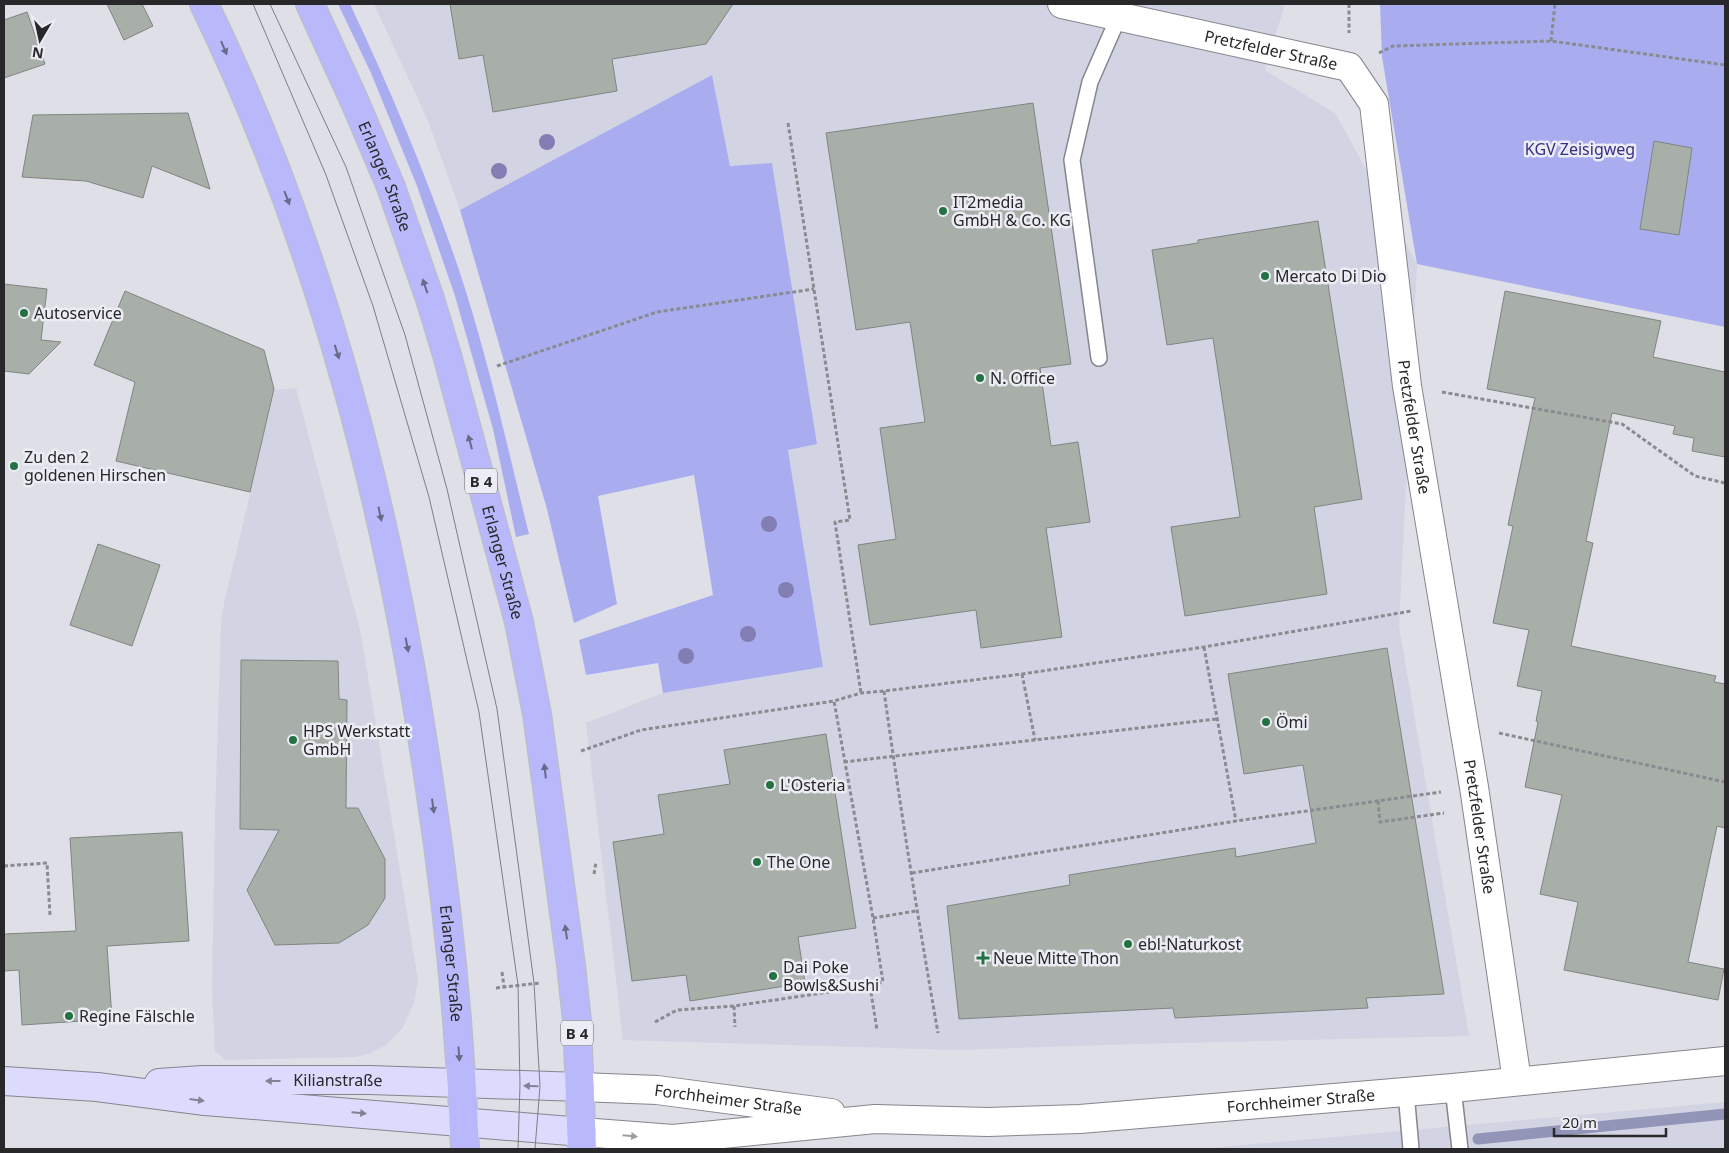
<svg xmlns="http://www.w3.org/2000/svg" width="1729" height="1153" font-family="'Noto Sans',sans-serif">
<style>
.built{fill:#d3d4e3}
.green{fill:#a9adf0}
.lines{fill:none;stroke-linecap:round;stroke-linejoin:round}
.stream{stroke:#9395b8;stroke-width:11}
.building{fill:#a8afa9;stroke:#7f8580}
.lane-casing{stroke:#85858d;stroke-width:18}
.street-casing{stroke:#85858d;stroke-width:30}
.secondary-casing{stroke:#85858d;stroke-width:30}
.primary-casing{stroke:#bebebf;stroke-width:30}
.path{stroke:#8a8b91;stroke-width:3;stroke-dasharray:4 2.5;stroke-linecap:butt}
.lane{stroke:#fff;stroke-width:15}
.street{stroke:#fff;stroke-width:28}
.secondary{stroke:#dcdbfd;stroke-width:28}
.primary{stroke:#b8b8fb;stroke-width:28}
.tram{stroke:#7e7e84;stroke-width:1}
.tree{fill:#827db2}
.oneway{fill:#696989}
.oneway2{fill:#828294}
.oneway3{fill:#9e9ea0}
.poi-dot{fill:#237242;stroke:#ececf4;stroke-width:2}
.labels{text-anchor:middle;dominant-baseline:central;stroke-width:5;stroke-linejoin:round;paint-order:stroke}
.shield{fill:#ececf4;stroke:#636367;stroke-width:1}
.shield-label{font-size:15px;font-weight:bold;fill:#28282b}
.street-label{font-size:16px;fill:#28282b;stroke:#ececf4}
.park-label{font-size:16px;fill:#372d87;stroke:#ececf4}
.poi-label{font-size:16px;fill:#28282b;stroke:#ececf4;text-anchor:start}
</style>
<rect width="100%" height="100%" fill="#dedfe7"/>
<path class="built" d="M 374,4 L 1285,4 L 1265,70 L 1336,114 L 1417,264 L 1399,626 L 1469,1036 L 1137,1044 L 956,1050 L 623,1040 L 586,723 L 663,693 L 823,667 L 788,449 L 817,444 L 772,163 L 730,166 L 712,76 L 460,210 L 428,121 Z
M 296,388 L 361,634 L 418,980 L 414,1003 L 402,1029 L 387,1044 L 369,1054 L 355,1057 L 226,1060 L 215,1051 L 212,991 L 215,817 L 221,623 L 224,603 L 275,390 Z
M 1725,1102 L 1725,1149 L 1199,1149 Z"/>
<path class="green" d="M 338,4 L 350,4 C 391,91 428,179 459,270 C 488,357 507,446 529,534 L 516,537 L 493,429 L 455,296 L 417,186 L 371,73 Z
M 1380,4 L 1725,4 L 1725,327 L 1417,264 L 1382,57 Z
M 712,75 L 730,166 L 772,163 L 817,444 L 788,450 L 823,667 L 663,693 L 658,663 L 586,675 L 579,640 L 713,595 L 694,475 L 598,496 L 617,604 L 574,623 L 547,509 L 460,210 Z"/>
<g class="lines">
<path class="stream" d="M 1478,1139 L 1725,1114"/>
</g>
<path class="building" d="M 107,4 L 142,4 L 153,26 L 124,40 Z
M 450,4 L 733,4 L 706,44 L 612,59 L 617,91 L 493,112 L 483,55 L 459,59 Z
M 27,12 L 45,64 L 4,78 L 4,20 Z
M 1033,103 L 1071,364 L 1040,368 L 1051,446 L 1078,442 L 1090,522 L 1046,528 L 1062,637 L 981,648 L 976,610 L 870,625 L 858,545 L 896,539 L 880,428 L 925,422 L 910,322 L 856,330 L 826,133 Z
M 188,113 L 210,189 L 152,166 L 143,198 L 86,181 L 22,177 L 33,115 Z
M 1654,141 L 1692,148 L 1679,235 L 1640,229 Z
M 1318,221 L 1362,499 L 1314,507 L 1327,594 L 1185,616 L 1171,527 L 1240,517 L 1213,338 L 1167,345 L 1152,250 L 1198,243 L 1198,240 Z
M 4,284 L 47,289 L 41,340 L 61,342 L 29,374 L 4,371 Z
M 125,291 L 264,350 L 274,389 L 250,492 L 116,461 L 135,382 L 94,365 Z
M 1505,291 L 1661,321 L 1653,357 L 1725,372 L 1725,457 L 1692,451 L 1694,438 L 1673,434 L 1675,426 L 1612,413 L 1586,541 L 1593,543 L 1571,646 L 1716,676 L 1714,682 L 1725,684 L 1725,828 L 1717,826 L 1688,962 L 1724,969 L 1718,1000 L 1564,970 L 1578,902 L 1540,894 L 1562,795 L 1525,787 L 1538,722 L 1536,721 L 1542,691 L 1517,686 L 1529,630 L 1493,623 L 1513,526 L 1508,525 L 1535,398 L 1487,389 Z
M 98,544 L 160,565 L 132,646 L 70,625 Z
M 1387,648 L 1444,994 L 1366,998 L 1368,1008 L 1175,1018 L 1173,1008 L 959,1019 L 947,906 L 1070,885 L 1069,875 L 1235,848 L 1236,857 L 1316,843 L 1303,765 L 1244,774 L 1228,674 Z
M 241,660 L 338,661 L 339,699 L 347,700 L 346,808 L 358,808 L 385,859 L 385,898 L 368,925 L 339,943 L 275,945 L 247,890 L 279,830 L 240,829 Z
M 826,734 L 856,928 L 798,937 L 805,983 L 690,1001 L 686,975 L 632,981 L 613,842 L 664,834 L 658,795 L 730,784 L 724,750 Z
M 182,832 L 189,941 L 107,946 L 112,1019 L 22,1025 L 19,970 L 4,971 L 4,934 L 76,931 L 70,838 Z"/>
<g class="lines">
<defs>
<path id="lane" d="M 1099,358 L 1072,160 L 1090,82 L 1119,16
M 1453,1088 L 1460,1149
M 1406,1092 L 1411,1149"/>
<g id="street">
<path id="s1" d="M 1062,4 L 1349,67 L 1374,104 L 1407,386 L 1474,787 L 1517,1081"/>
<path id="s2" d="M 580,1087 L 657,1090 L 831,1113"/>
<path id="s3" d="M 582,1132 L 673,1139 L 875,1119 L 988,1122 L 1080,1119 L 1453,1088 L 1725,1061"/>
</g>
<g id="secondary">
<path d="M 4,1081 L 97,1087 L 205,1101 L 582,1132"/>
<path id="s4" d="M 159,1083 L 202,1080 L 370,1080 L 580,1087"/>
</g>
<g id="primary">
<path id="s5" d="M 204,4 C 324,250 391,518 430,789 C 448,908 460,1028 465,1149"/>
<path id="s6" d="M 310,4 L 354,100 L 391,187 L 430,299 L 447,355 L 519,622 L 537,714 L 571,965 L 577,1021 L 582,1149"/>
</g>
</defs>
<use href="#lane" class="lane-casing"/>
<use href="#street" class="street-casing"/>
<use href="#secondary" class="secondary-casing"/>
<use href="#primary" class="primary-casing"/>
<path class="path" d="M 1349,4 L 1349,33
M 1551,41 L 1555,4
M 1379,53 L 1393,46 L 1551,41 L 1725,65
M 788,123 L 850,520 L 835,522 L 861,693
M 497,366 L 657,312 L 814,289
M 1442,392 L 1622,424 L 1695,476 L 1725,483
M 1204,647 L 1236,821
M 1022,674 L 1035,740
M 884,691 C 900,806 918,919 938,1033
M 1499,733 L 1725,782
M 581,751 L 641,730 L 834,701 L 861,693 L 884,691 L 1022,674 L 1204,647 L 1411,611
M 844,762 L 1216,719
M 1378,801 L 1380,822 L 1444,813
M 4,866 L 47,863 L 50,915
M 912,873 L 1236,821 L 1441,792
M 594,874 L 596,862
M 873,918 L 916,911
M 502,972 L 504,987
M 870,986 L 877,1030
M 496,988 L 540,983
M 734,1006 L 735,1027
M 655,1022 L 677,1010 L 734,1006 L 870,986 L 883,982 L 873,918 L 834,701"/>
<use href="#lane" class="lane"/>
<use href="#street" class="street"/>
<use href="#secondary" class="secondary"/>
<use href="#primary" class="primary"/>
<path class="tram" d="M 253,4 L 326,175 L 373,306 L 429,497 L 479,712 L 518,985 L 520,1085 L 518,1149
M 270,4 L 346,167 L 405,335 L 447,489 L 497,709 L 517,855 L 534,983 L 540,1086 L 535,1149"/>
</g>
<g class="tree">
<circle cx="547" cy="142" r="8"/>
<circle cx="499" cy="171" r="8"/>
<circle cx="769" cy="524" r="8"/>
<circle cx="786" cy="590" r="8"/>
<circle cx="748" cy="634" r="8"/>
<circle cx="686" cy="656" r="8"/>
</g>
<defs><path id="oneway-solid" d="M-6-.8H1V-3.2L6.5 0L1 3.2V.8H-6Z" transform="scale(1.25)"/></defs>
<g class="oneway">
<use href="#oneway-solid" transform="translate(224 48) rotate(67)"/>
<use href="#oneway-solid" transform="translate(287 198) rotate(69)"/>
<use href="#oneway-solid" transform="translate(425 286) rotate(-109)"/>
<use href="#oneway-solid" transform="translate(337 352) rotate(72)"/>
<use href="#oneway-solid" transform="translate(470 442) rotate(-105)"/>
<use href="#oneway-solid" transform="translate(380 514) rotate(78)"/>
<use href="#oneway-solid" transform="translate(407 645) rotate(79)"/>
<use href="#oneway-solid" transform="translate(545 771) rotate(-97)"/>
<use href="#oneway-solid" transform="translate(433 806) rotate(82)"/>
<use href="#oneway-solid" transform="translate(566 932) rotate(-98)"/>
<use href="#oneway-solid" transform="translate(459 1054) rotate(86)"/>
</g>
<g class="oneway2">
<use href="#oneway-solid" transform="translate(273 1081) rotate(-180)"/>
<use href="#oneway-solid" transform="translate(531 1086) rotate(-178)"/>
<use href="#oneway-solid" transform="translate(197 1100) rotate(7)"/>
<use href="#oneway-solid" transform="translate(359 1113) rotate(5)"/>
</g>
<use class="oneway3" href="#oneway-solid" transform="translate(630 1136) rotate(5)"/>
<g class="poi-dot">
<circle cx="943" cy="211" r="5"/>
<circle cx="1265" cy="276" r="5"/>
<circle cx="24" cy="313" r="5"/>
<circle cx="980" cy="378" r="5"/>
<circle cx="14" cy="466" r="5"/>
<circle cx="1266" cy="722" r="5"/>
<circle cx="293" cy="740" r="5"/>
<circle cx="770" cy="785" r="5"/>
<circle cx="757" cy="862" r="5"/>
<circle cx="1128" cy="944" r="5"/>
<path d="M980.5 950.5h5v5h5v5h-5v5h-5v-5h-5v-5h5z"/>
<circle cx="773" cy="976" r="5"/>
<circle cx="69" cy="1016" r="5"/>
</g>
<g class="labels">
<g class="shield">
<rect x="465" y="468.5" width="32" height="25" rx="4"/>
<rect x="561" y="1020.5" width="32" height="25" rx="4"/>
</g>
<g class="shield-label">
<text x="481" y="481">B 4</text>
<text x="577" y="1033">B 4</text>
</g>
<g class="street-label">
<text stroke="none"><textPath href="#s1" startOffset="214">Pretzfelder Straße</textPath></text>
<text stroke="none"><textPath href="#s6" startOffset="188">Erlanger Straße</textPath></text>
<text stroke="none"><textPath href="#s1" startOffset="664">Pretzfelder Straße</textPath></text>
<text stroke="none"><textPath href="#s6" startOffset="592">Erlanger Straße</textPath></text>
<text stroke="none"><textPath href="#s1" startOffset="1069">Pretzfelder Straße</textPath></text>
<text stroke="none"><textPath href="#s5" startOffset="996">Erlanger Straße</textPath></text>
<text stroke="none"><textPath href="#s4" startOffset="179">Kilianstraße</textPath></text>
<text stroke="none"><textPath href="#s2" startOffset="149">Forchheimer Straße</textPath></text>
<text stroke="none"><textPath href="#s3" startOffset="721">Forchheimer Straße</textPath></text>
</g>
<g class="park-label">
<text x="1580" y="149">KGV Zeisigweg</text>
</g>
<g class="poi-label">
<text x="953" y="202">IT2media<tspan x="953" dy="18">GmbH &amp; Co. KG</tspan></text>
<text x="1275" y="276">Mercato Di Dio</text>
<text x="34" y="313">Autoservice</text>
<text x="990" y="378">N. Office</text>
<text x="24" y="457">Zu den 2<tspan x="24" dy="18">goldenen Hirschen</tspan></text>
<text x="1276" y="722">Ömi</text>
<text x="303" y="731">HPS Werkstatt<tspan x="303" dy="18">GmbH</tspan></text>
<text x="780" y="785">L'Osteria</text>
<text x="767" y="862">The One</text>
<text x="1138" y="944">ebl-Naturkost</text>
<text x="993" y="958">Neue Mitte Thon</text>
<text x="783" y="967">Dai Poke<tspan x="783" dy="18">Bowls&amp;Sushi</tspan></text>
<text x="79" y="1016">Regine Fälschle</text>
</g>
</g>
<rect width="1729" height="1153" fill="none" stroke="#28282b" stroke-width="10"/>
<g transform="translate(40 40) rotate(189)" stroke="#ececf4" stroke-width="4" paint-order="stroke">
<path d="M0-4L9 19L0 12L-9 19Z" fill="#28282b"/>
<text y="-8" font-size="14" font-weight="bold" text-anchor="middle" fill="#28282b">N</text>
</g>
<path d="M1554 1128v8h112v-8" fill="none" stroke="#28282b" stroke-width="2.5"/>
<text x="1562" y="1128" font-size="15" fill="#28282b" stroke="#ececf4" stroke-width="4" paint-order="stroke">20 m</text>
</svg>
